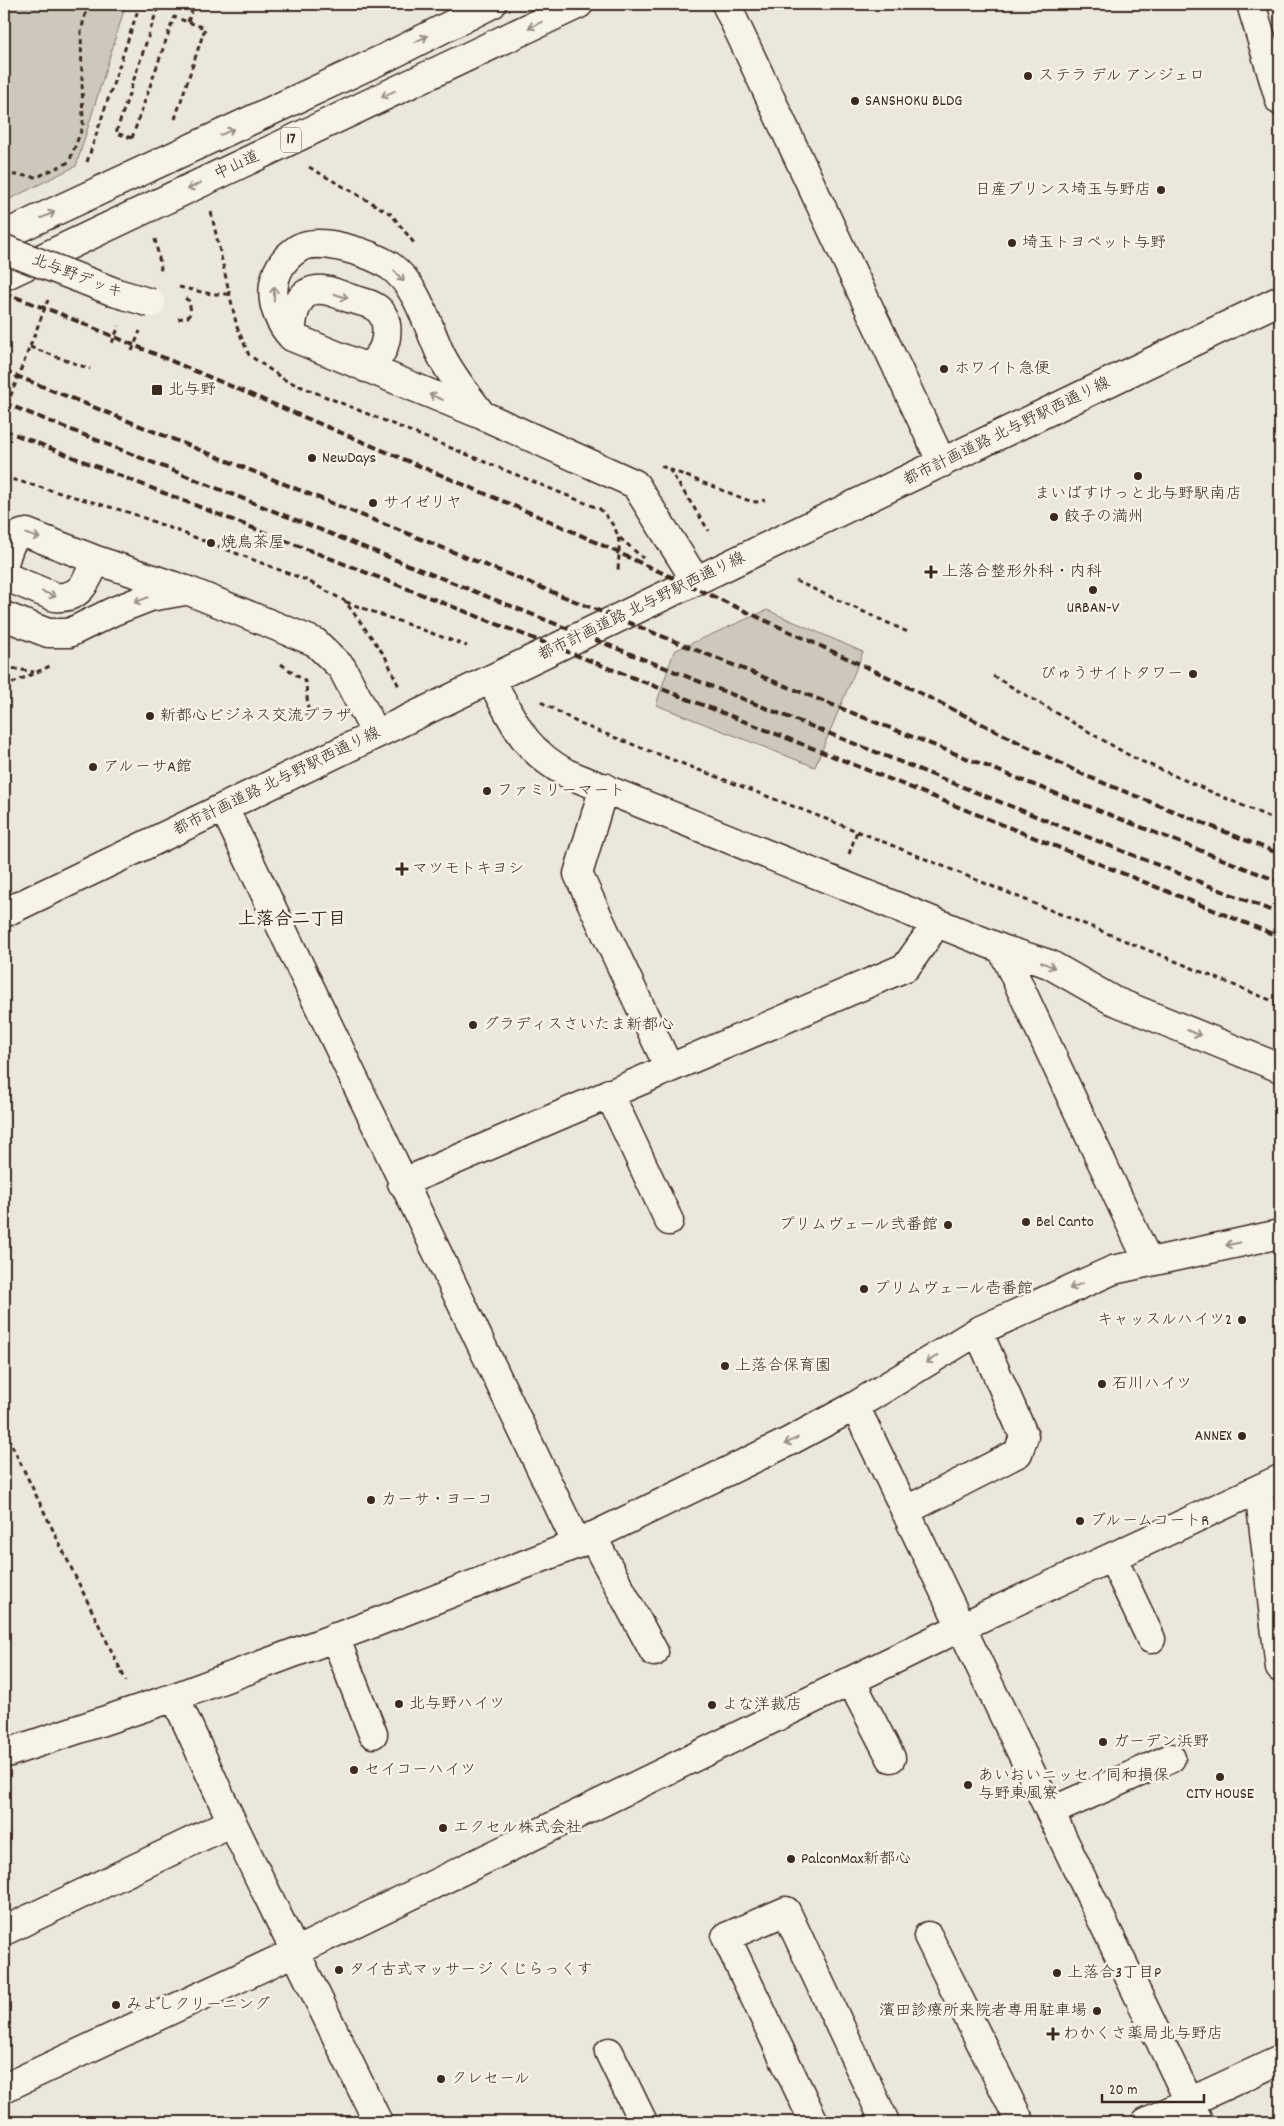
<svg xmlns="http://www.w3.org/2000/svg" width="1284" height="2126" font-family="Dekko,'Klee One',sans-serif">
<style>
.green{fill:#cec8bc;stroke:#84796d}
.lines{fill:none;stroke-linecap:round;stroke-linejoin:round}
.minor-casing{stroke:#3b2a1e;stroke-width:31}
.highway-casing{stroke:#3b2a1e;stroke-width:31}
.path{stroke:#3b2a1e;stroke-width:3;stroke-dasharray:5 4;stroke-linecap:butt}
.minor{stroke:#f7f3e8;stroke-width:28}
.highway{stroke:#f7f3e8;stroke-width:28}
.rail{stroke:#3b2a1e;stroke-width:4;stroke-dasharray:8 4;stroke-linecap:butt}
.minor-bridge-casing{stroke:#3b2a1e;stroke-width:31;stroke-linecap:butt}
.minor-bridge{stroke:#f7f3e8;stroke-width:28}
.oneway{stroke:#998e83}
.poi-dot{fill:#3b2a1e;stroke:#f7f3e8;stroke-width:2}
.labels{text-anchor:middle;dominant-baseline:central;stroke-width:5;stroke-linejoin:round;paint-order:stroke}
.shield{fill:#f7f3e8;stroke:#73665b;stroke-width:1}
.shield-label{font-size:15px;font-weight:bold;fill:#3b2a1e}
.poi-label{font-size:16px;fill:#3b2a1e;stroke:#f7f3e8;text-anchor:start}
.street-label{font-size:16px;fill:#3b2a1e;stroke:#f7f3e8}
.neighbourhood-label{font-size:18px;font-weight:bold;fill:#3b2a1e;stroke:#f7f3e8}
</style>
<rect width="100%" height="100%" fill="#ece7dc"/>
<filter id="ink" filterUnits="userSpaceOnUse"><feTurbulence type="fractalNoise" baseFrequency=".02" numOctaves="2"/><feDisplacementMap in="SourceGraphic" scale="10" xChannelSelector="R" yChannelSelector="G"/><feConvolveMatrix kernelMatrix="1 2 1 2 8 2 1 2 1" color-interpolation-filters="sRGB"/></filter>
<g filter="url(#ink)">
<path class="green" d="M 4,4 L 126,4 L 76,166 L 4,202 Z
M 767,610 L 863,652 L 815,767 L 656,705 L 674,651 Z"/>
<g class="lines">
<defs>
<path id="minor" d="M 726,4 L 942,463
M 1251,4 L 1280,101
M 292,337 C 291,320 295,293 316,290 C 327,288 339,295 349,298 C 357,301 368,302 375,307 C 391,316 389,345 377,358 C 374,362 369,365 366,368
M 482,415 C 467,395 452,377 441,355 C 427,325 418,286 390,266 C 372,254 320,236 299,248 C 265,269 267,310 292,337 L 482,415 L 635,484 L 696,581
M 4,563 C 9,549 10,535 27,533 L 96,560 L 189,591 L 315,642 L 342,668 L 376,734
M 4,576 L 55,597 C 81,599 87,581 96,560
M 4,616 L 48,633 L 69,633 L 114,611 L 150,597 L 185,591
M 491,680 C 515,723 522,749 568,774 L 1002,949 L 1049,964 L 1112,1000 L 1280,1068
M 604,787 L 578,874 L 669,1068
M 224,808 L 577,1544
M 4,913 L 1280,300
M 1002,949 L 1148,1261
M 609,1093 L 669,1221
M 402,1183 L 906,967 L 937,923
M 855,1406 L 1199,2122
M 1259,1489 L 1280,1668
M 905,1511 L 1018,1453 L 1024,1436 L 978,1331
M 592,1536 L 654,1652
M 1112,1557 L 1151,1639
M 335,1637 L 373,1734
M 851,1681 L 891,1758
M 175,1697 L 232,1822 L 378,2122
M 4,1754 L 175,1697 L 377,1622 L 577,1544 L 788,1442 L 855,1406 L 978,1331 L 1113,1270 L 1280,1234
M 1050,1812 L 1171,1758
M 4,1931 L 232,1822
M 928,1936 L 1020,2122
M 609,2052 L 643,2122
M 4,2088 L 295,1952 L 961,1627 L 1280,1479
M 814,2122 L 726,1937 L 786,1911 L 885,2122
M 1146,2122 L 1280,2060"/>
<path id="highway" d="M 4,235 L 387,57 L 492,4
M 4,276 L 579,4"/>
</defs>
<use href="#minor" class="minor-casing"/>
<use href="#highway" class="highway-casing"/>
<path class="path" d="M 188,22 L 194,4
M 132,138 L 174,17 L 205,28 L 175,119
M 132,138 L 116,133 L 159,4
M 87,162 L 140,4
M 309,167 L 391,214 L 414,243
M 4,174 L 37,177 L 69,162 L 83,126 L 81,31 L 88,4
M 211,212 L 237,327 L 249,355 L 285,380 L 600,509 C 622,533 620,539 618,570
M 155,239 L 161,268 L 159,274
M 179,287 L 211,294 L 230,294
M 178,319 L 188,317 L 191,312 L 189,301 L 182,296
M 112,343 L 119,326
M 30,347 L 90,369
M 132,351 L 140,331
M 4,413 L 48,300
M 661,466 L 747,500 L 756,502 L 765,500
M 669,469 L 709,531
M 4,477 L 131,513 L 306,580 L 345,601 L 385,656 L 400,689
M 620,538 L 643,558
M 796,581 L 910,633
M 346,602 L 467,646
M 281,664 L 306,682 L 308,711 L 306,715
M 4,667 L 34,672
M 993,676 L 1132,757 L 1280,822
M 4,687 L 50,666
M 541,702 L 580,724 L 857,831 L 1280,1004
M 849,854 L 857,831
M 4,1429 L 126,1681"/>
<use href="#minor" class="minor"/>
<use href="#highway" class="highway"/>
<path class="rail" d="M 4,293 L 58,313 L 552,522 L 890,678 L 1086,776 L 1280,854
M 4,371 L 870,720 L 1280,882
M 4,403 L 1280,914
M 4,430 L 850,763 L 1280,937"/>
<defs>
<path id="minor-bridge" d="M 4,249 L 117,293 L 151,303"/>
</defs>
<use href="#minor-bridge" class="minor-bridge-casing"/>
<use href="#minor-bridge" class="minor-bridge"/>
</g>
<defs><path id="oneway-shaft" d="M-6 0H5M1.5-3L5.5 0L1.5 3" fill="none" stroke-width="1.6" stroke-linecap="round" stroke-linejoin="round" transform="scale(1.25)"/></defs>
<g class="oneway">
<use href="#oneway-shaft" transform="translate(535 25) rotate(155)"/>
<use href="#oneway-shaft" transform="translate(421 39) rotate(-27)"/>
<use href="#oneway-shaft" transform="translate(388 94) rotate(155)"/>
<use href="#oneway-shaft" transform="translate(227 132) rotate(-25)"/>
<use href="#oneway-shaft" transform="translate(194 186) rotate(155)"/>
<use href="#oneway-shaft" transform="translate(48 215) rotate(-24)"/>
<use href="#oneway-shaft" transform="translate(399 276) rotate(47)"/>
<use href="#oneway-shaft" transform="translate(274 294) rotate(-89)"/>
<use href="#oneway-shaft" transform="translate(341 296) rotate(18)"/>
<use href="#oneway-shaft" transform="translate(436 397) rotate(-158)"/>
<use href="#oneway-shaft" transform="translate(33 536) rotate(18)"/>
<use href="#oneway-shaft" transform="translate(49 594) rotate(21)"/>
<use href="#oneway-shaft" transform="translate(141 600) rotate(159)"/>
<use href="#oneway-shaft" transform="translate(1048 965) rotate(23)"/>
<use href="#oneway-shaft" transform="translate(1194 1033) rotate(22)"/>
<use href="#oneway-shaft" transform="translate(1233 1244) rotate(168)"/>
<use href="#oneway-shaft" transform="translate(1076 1286) rotate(156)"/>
<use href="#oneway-shaft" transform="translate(932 1359) rotate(149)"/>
<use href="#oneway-shaft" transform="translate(791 1441) rotate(153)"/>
</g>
</g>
<g class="poi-dot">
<circle cx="1028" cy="76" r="5"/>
<circle cx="855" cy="101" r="5"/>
<circle cx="1161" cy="190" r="5"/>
<circle cx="1012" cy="243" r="5"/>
<circle cx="944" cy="369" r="5"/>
<rect x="151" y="384" width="12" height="12" rx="2.5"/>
<circle cx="312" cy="458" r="5"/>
<circle cx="1138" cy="476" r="5"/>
<circle cx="373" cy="503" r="5"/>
<circle cx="1054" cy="517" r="5"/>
<circle cx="211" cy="543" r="5"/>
<path d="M928.5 564.5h5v5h5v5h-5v5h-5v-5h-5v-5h5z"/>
<circle cx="1093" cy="590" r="5"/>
<circle cx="1193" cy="674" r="5"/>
<circle cx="150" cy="716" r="5"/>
<circle cx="93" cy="767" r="5"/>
<circle cx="487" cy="791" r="5"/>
<path d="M399.5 861.5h5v5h5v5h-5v5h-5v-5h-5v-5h5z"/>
<circle cx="473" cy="1025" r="5"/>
<circle cx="1026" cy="1222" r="5"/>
<circle cx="948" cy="1225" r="5"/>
<circle cx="864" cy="1289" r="5"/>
<circle cx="1242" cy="1320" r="5"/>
<circle cx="725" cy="1366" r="5"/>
<circle cx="1102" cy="1384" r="5"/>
<circle cx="1242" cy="1436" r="5"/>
<circle cx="371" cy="1500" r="5"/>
<circle cx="1080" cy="1521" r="5"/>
<circle cx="399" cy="1704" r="5"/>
<circle cx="712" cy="1705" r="5"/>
<circle cx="1103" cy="1742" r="5"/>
<circle cx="354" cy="1770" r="5"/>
<circle cx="1220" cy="1777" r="5"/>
<circle cx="968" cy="1785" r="5"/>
<circle cx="443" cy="1828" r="5"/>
<circle cx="791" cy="1859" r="5"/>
<circle cx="339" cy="1970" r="5"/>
<circle cx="1057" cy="1973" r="5"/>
<circle cx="116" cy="2005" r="5"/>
<circle cx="1097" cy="2011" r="5"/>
<path d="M1050.5 2026.5h5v5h5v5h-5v5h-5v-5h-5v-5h5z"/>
<circle cx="441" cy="2079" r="5"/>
</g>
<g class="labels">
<rect class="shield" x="281" y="127.5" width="20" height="25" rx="4"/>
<g class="shield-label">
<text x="291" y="140">17</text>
</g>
<g class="poi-label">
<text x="1038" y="76">ステラ デル アンジェロ</text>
<text x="865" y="101">SANSHOKU BLDG</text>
<text x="1151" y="190" text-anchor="end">日産プリンス埼玉与野店</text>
<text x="1022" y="243">埼玉トヨペット与野</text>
<text x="954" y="369">ホワイト急便</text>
<text x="168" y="390">北与野</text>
<text x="322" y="458">NewDays</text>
<text x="1138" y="494" text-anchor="middle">まいばすけっと北与野駅南店</text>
<text x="383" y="503">サイゼリヤ</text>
<text x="1064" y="517">餃子の満州</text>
<text x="221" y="543">焼鳥茶屋</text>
<text x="942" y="572">上落合整形外科・内科</text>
<text x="1093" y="608" text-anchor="middle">URBAN-V</text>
<text x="1183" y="674" text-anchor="end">びゅうサイトタワー</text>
<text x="160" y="716">新都心ビジネス交流プラザ</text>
<text x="103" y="767">アルーサA館</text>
<text x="497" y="791">ファミリーマート</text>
<text x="412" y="869">マツモトキヨシ</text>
<text x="483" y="1025">グラディスさいたま新都心</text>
<text x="1036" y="1222">Bel Canto</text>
<text x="938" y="1225" text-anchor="end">プリムヴェール弐番館</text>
<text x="874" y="1289">プリムヴェール壱番館</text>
<text x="1232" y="1320" text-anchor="end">キャッスルハイツ2</text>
<text x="735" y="1366">上落合保育園</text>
<text x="1112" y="1384">石川ハイツ</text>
<text x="1232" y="1436" text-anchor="end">ANNEX</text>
<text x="381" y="1500">カーサ・ヨーコ</text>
<text x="1090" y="1521">ブルームコートR</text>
<text x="409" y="1704">北与野ハイツ</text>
<text x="722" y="1705">よな洋裁店</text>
<text x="1113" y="1742">ガーデン浜野</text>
<text x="364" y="1770">セイコーハイツ</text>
<text x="978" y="1776">あいおいニッセイ同和損保<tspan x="978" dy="18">与野東風寮</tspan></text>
<text x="1220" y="1794" text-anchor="middle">CITY HOUSE</text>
<text x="453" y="1828">エクセル株式会社</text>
<text x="801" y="1859">PalconMax新都心</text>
<text x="349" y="1970">タイ古式マッサージ くじらっくす</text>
<text x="1067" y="1973">上落合3丁目P</text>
<text x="126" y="2005">みよしクリーニング</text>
<text x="1087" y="2011" text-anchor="end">濱田診療所来院者専用駐車場</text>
<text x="1063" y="2034">わかくさ薬局北与野店</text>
<text x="451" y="2079">クレセール</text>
</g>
<g class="street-label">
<text transform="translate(237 166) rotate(-25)">中山道</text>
<text transform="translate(77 277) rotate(21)">北与野デッキ</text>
<text transform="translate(1007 432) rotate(-26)">都市計画道路 北与野駅西通り線</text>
<text transform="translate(642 607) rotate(-26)">都市計画道路 北与野駅西通り線</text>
<text transform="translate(277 782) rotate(-26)">都市計画道路 北与野駅西通り線</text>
</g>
<g class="neighbourhood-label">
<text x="292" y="920">上落合二丁目</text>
</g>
</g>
<rect width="1284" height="2126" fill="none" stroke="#f7f3e8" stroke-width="20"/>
<rect x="10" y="10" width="1264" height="2106" fill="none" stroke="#3b2a1e" stroke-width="2" filter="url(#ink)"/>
<path d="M1102 2094v8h102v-8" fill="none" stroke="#3b2a1e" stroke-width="2.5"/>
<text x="1109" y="2094" font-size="15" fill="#3b2a1e" stroke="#f7f3e8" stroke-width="4" paint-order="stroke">20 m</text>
</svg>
